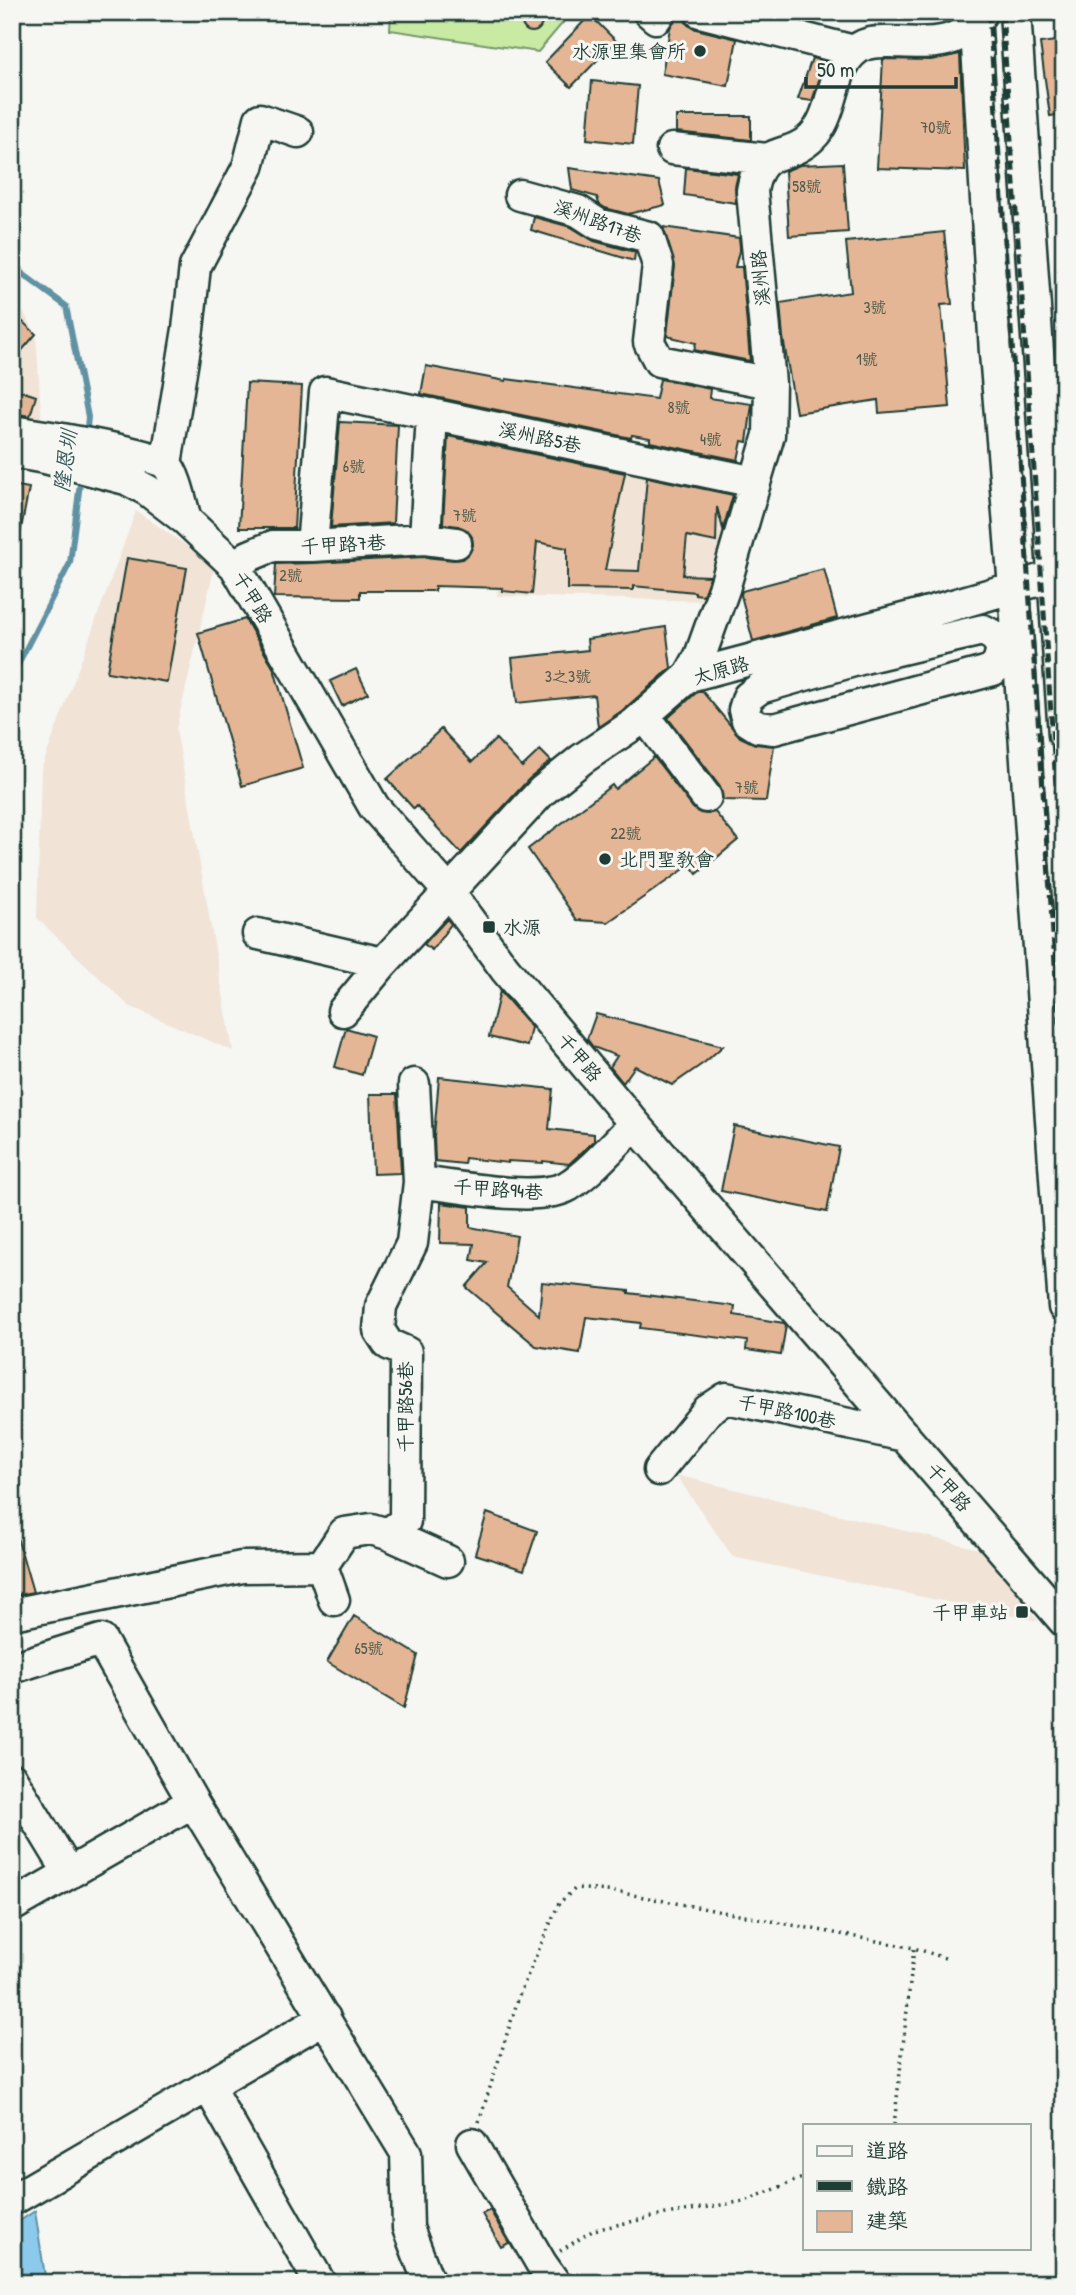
<svg xmlns="http://www.w3.org/2000/svg" width="1076" height="2295" font-family="'Patrick Hand','LXGW WenKai TC',sans-serif">
<style>
.built{fill:#f1e3d6}
.green{fill:#c8eaa3;stroke:#74946c;stroke-width:2}
.water{fill:#8ccaed;stroke:#6092a3;stroke-width:2}
.lines{fill:none;stroke-linecap:round;stroke-linejoin:round}
.stream{stroke:#6092a3;stroke-width:6}
.building{fill:#e4b695;stroke:#1f3d34;stroke-width:2}
.minor-casing{stroke:#1f3d34;stroke-width:35}
.path{stroke:#1f3d34;stroke-width:3.5;stroke-dasharray:2 5;stroke-linecap:butt}
.minor{stroke:#f6f6f2;stroke-width:30}
.rail{stroke:#1f3d34;stroke-width:5;stroke-dasharray:10 5;stroke-linecap:butt}
.poi-dot{fill:#1f3d34;stroke:#f6f6f2;stroke-width:2.5}
.labels{text-anchor:middle;dominant-baseline:central;stroke-width:6;stroke-linejoin:round;paint-order:stroke}
.number-label{font-size:16px;fill:#505b4c}
.poi-label{font-size:19px;fill:#1f3d34;stroke:#f6f6f2;text-anchor:end}
.street-label{font-size:19px;fill:#1f3d34;stroke:#f6f6f2}
.water-label{font-size:21px;font-style:italic;fill:#355959;stroke:#f6f6f2}
</style>
<rect width="100%" height="100%" fill="#f6f6f2"/>
<filter id="ink" filterUnits="userSpaceOnUse"><feTurbulence type="fractalNoise" baseFrequency=".0143" numOctaves="2"/><feDisplacementMap in="SourceGraphic" scale="14" xChannelSelector="R" yChannelSelector="G"/><feConvolveMatrix kernelMatrix="1 2 1 2 8 2 1 2 1" color-interpolation-filters="sRGB"/></filter>
<g filter="url(#ink)">
<path class="built" d="M 12,292 L 36,334 L 42,429 L 12,420 Z
M 504,436 L 745,482 L 713,601 L 497,596 Z
M 136,511 L 215,565 L 176,729 L 233,1051 L 129,1006 L 37,918 L 41,770 Z
M 676,1475 L 983,1550 L 1038,1621 L 733,1557 Z"/>
<path class="green" d="M 391,12 L 572,12 L 538,52 L 390,30 Z"/>
<path class="water" d="M 35,2211 L 46,2283 L 12,2283 L 12,2226 Z"/>
<g class="lines">
<path class="stream" d="M 12,266 L 66,306 L 88,417 L 86,437
M 12,676 L 70,563 L 81,475"/>
</g>
<path class="building" d="M522 22a10 10 0 1 1 20 0a10 10 0 1 1-20 0Z
M 590,15 L 616,41 L 571,87 L 545,62 Z
M 676,17 L 684,19 L 688,25 L 696,29 L 737,39 L 728,86 L 662,74 L 670,28 Z
M 1064,40 L 1064,114 L 1050,116 L 1040,43 Z
M 960,54 L 965,171 L 877,168 L 883,59 L 931,60 Z
M 812,58 L 825,62 L 812,101 L 798,99 Z
M 592,81 L 638,86 L 633,144 L 587,139 Z
M 676,116 L 751,116 L 751,140 L 676,132 Z
M 843,163 L 848,232 L 789,236 L 785,171 L 800,165 Z
M 569,168 L 659,181 L 665,205 L 628,214 L 605,208 L 599,204 L 597,197 L 572,190 Z
M 686,168 L 738,174 L 735,187 L 736,203 L 684,195 Z
M 534,217 L 571,227 L 594,241 L 635,252 L 634,261 L 531,230 Z
M 663,227 L 739,238 L 740,247 L 735,267 L 742,267 L 750,361 L 694,350 L 696,343 L 667,336 L 675,266 Z
M 944,232 L 952,304 L 941,305 L 950,407 L 879,413 L 878,400 L 796,413 L 783,337 L 780,303 L 851,292 L 846,242 Z
M 12,312 L 36,334 L 12,362 Z
M 426,366 L 506,381 L 506,379 L 656,399 L 660,379 L 710,389 L 709,398 L 752,404 L 747,442 L 742,441 L 738,460 L 650,442 L 650,438 L 632,435 L 631,438 L 421,394 Z
M 247,383 L 302,386 L 294,528 L 239,528 Z
M 12,388 L 36,396 L 30,416 L 12,413 Z
M 340,422 L 398,425 L 393,523 L 331,527 Z
M 448,436 L 625,473 L 605,570 L 639,571 L 647,477 L 733,495 L 723,529 L 717,507 L 716,542 L 687,536 L 683,575 L 710,576 L 703,595 L 695,594 L 695,592 L 633,586 L 633,590 L 567,589 L 567,548 L 537,542 L 532,594 L 502,591 L 503,588 L 435,586 L 435,591 L 360,591 L 360,598 L 274,597 L 276,564 L 313,563 L 424,557 L 454,560 L 463,559 L 469,554 L 473,545 L 472,537 L 467,530 L 458,526 L 443,524 Z
M 12,485 L 29,488 L 20,534 L 12,533 Z
M 127,558 L 187,568 L 167,682 L 107,672 Z
M 824,569 L 837,618 L 753,641 L 741,595 L 742,591 Z
M 245,619 L 274,669 L 303,768 L 242,786 L 198,633 Z
M 666,627 L 671,668 L 623,710 L 598,727 L 594,695 L 517,703 L 512,658 L 588,650 L 587,639 Z
M 356,669 L 368,693 L 342,706 L 330,681 Z
M 702,691 L 740,737 L 755,744 L 774,746 L 766,801 L 723,800 L 720,786 L 668,718 L 697,692 Z
M 441,729 L 472,762 L 496,739 L 522,767 L 540,750 L 551,761 L 529,779 L 461,853 L 417,806 L 414,809 L 387,779 Z
M 654,757 L 693,808 L 700,813 L 707,814 L 715,812 L 738,840 L 697,874 L 690,865 L 608,922 L 577,920 L 528,849 L 612,785 L 615,789 Z
M 447,919 L 451,924 L 432,950 L 424,944 Z
M 500,991 L 531,1027 L 527,1046 L 489,1037 Z
M 596,1014 L 723,1046 L 705,1062 L 672,1085 L 635,1066 L 623,1083 L 610,1067 L 617,1056 L 593,1047 L 587,1039 Z
M 346,1028 L 373,1036 L 362,1075 L 335,1067 Z
M 439,1077 L 553,1089 L 549,1129 L 594,1134 L 594,1141 L 569,1164 L 543,1161 L 543,1163 L 508,1161 L 508,1163 L 465,1158 L 464,1164 L 435,1161 L 434,1136 Z
M 370,1094 L 397,1094 L 401,1173 L 373,1174 Z
M 734,1126 L 839,1147 L 827,1212 L 721,1191 Z
M 441,1203 L 470,1207 L 470,1227 L 517,1236 L 507,1287 L 539,1315 L 542,1282 L 629,1291 L 629,1293 L 735,1306 L 734,1315 L 784,1323 L 786,1325 L 781,1355 L 746,1350 L 747,1341 L 640,1328 L 641,1323 L 586,1317 L 580,1353 L 536,1346 L 466,1287 L 487,1263 L 471,1260 L 474,1244 L 440,1243 Z
M 487,1513 L 537,1531 L 524,1570 L 475,1554 Z
M 17,1537 L 33,1592 L 12,1596 L 12,1538 Z
M 354,1616 L 418,1655 L 404,1708 L 327,1662 Z
M 490,2210 L 509,2243 L 501,2247 L 482,2214 Z"/>
<g class="lines">
<defs>
<path id="minor" d="M 649,12 L 656,18 L 660,12
M 700,12 L 854,51
M 975,12 L 995,353 L 1014,588 L 1064,1307
M 1015,12 L 1064,735
M 672,149 L 767,159
M 520,195 L 578,211 L 598,224 L 649,237 L 658,265 L 649,342 L 659,361 L 770,383
M 12,431 C 35,434 153,453 166,464 C 176,474 182,506 186,520
M 12,452 L 45,458 L 126,479 L 147,490 L 186,520 L 235,566 L 374,807 L 448,891 L 505,969 L 635,1124 L 1064,1621
M 166,464 L 188,329 L 195,267 L 248,167 L 260,119 L 298,132
M 425,539 L 432,414
M 312,546 L 325,392 L 755,482
M 235,566 L 249,556 L 273,546 L 312,546 L 425,539 L 456,543
M 857,632 L 864,658 L 760,688 L 748,697 L 744,710 L 747,720 L 758,727 L 774,729 L 993,670 L 999,660 L 1002,647 L 994,636 L 983,630 L 931,642 L 922,614
M 864,658 L 931,642
M 689,676 L 700,656 L 724,589 L 769,435 L 770,383 L 752,191 C 760,143 787,162 812,137 C 837,113 829,60 864,45 C 873,41 882,42 891,42 C 927,43 962,48 982,12
M 644,715 L 706,797
M 258,934 L 383,963 L 542,791 L 582,759 L 634,724 L 689,676 L 922,614 L 1064,573
M 1038,936 L 1064,934
M 343,1011 L 383,963
M 419,1182 C 455,1186 538,1203 568,1186 C 593,1170 614,1144 635,1124
M 659,1470 L 708,1410 L 726,1398 L 905,1436
M 388,1534 L 405,1521 L 406,1352 L 388,1344 L 379,1330 L 381,1306 L 412,1243 L 419,1182 L 414,1084
M 322,1566 L 334,1600
M 12,1614 L 242,1567 L 322,1566 L 344,1533 L 371,1529 L 388,1534 L 448,1561
M 12,1668 L 101,1640 L 193,1802 L 406,2153 L 408,2228 L 429,2283
M 12,1779 L 69,1873
M 12,1906 L 193,1802
M 208,2086 L 320,2283
M 472,2144 L 541,2263 L 555,2283
M 12,2200 L 325,2018"/>
</defs>
<use href="#minor" class="minor-casing"/>
<path class="path" d="M 479,2122 L 520,1993 L 559,1903 L 576,1888 L 617,1892 L 914,1948 L 945,1958
M 894,2125 L 914,1948
M 560,2251 L 594,2230 L 666,2214 L 745,2201 L 800,2179 L 805,2180"/>
<use href="#minor" class="minor"/>
<path class="rail" d="M 989,12 L 1064,1093
M 1002,12 L 1064,899"/>
</g>
</g>
<g class="poi-dot">
<circle cx="700" cy="51" r="7"/>
<circle cx="605" cy="859" r="7"/>
<rect x="482" y="920" width="14" height="14" rx="3.5"/>
<rect x="1015" y="1605" width="14" height="14" rx="3.5"/>
</g>
<g class="labels">
<g class="number-label">
<text x="936" y="127">70號</text>
<text x="807" y="186">58號</text>
<text x="875" y="307">3號</text>
<text x="867" y="359">1號</text>
<text x="679" y="407">8號</text>
<text x="711" y="439">4號</text>
<text x="354" y="466">6號</text>
<text x="465" y="515">7號</text>
<text x="291" y="575">2號</text>
<text x="568" y="676">3之3號</text>
<text x="747" y="787">7號</text>
<text x="626" y="833">22號</text>
<text x="369" y="1648">65號</text>
</g>
<g class="poi-label">
<text x="686" y="51">水源里集會所</text>
<text x="619" y="859" text-anchor="start">北門聖教會</text>
<text x="503" y="927" text-anchor="start">水源</text>
<text x="1008" y="1612">千甲車站</text>
</g>
<g class="street-label">
<text transform="translate(598 221) rotate(20)">溪州路17巷</text>
<text transform="translate(760 278) rotate(-95)">溪州路</text>
<text transform="translate(540 437) rotate(12)">溪州路5巷</text>
<text transform="translate(343 544) rotate(-3)">千甲路7巷</text>
<text transform="translate(253 597) rotate(59)">千甲路</text>
<text transform="translate(721 670) rotate(-16)">太原路</text>
<text transform="translate(580 1057) rotate(50)">千甲路</text>
<text transform="translate(498 1189) rotate(4)">千甲路94巷</text>
<text transform="translate(405 1407) rotate(-90)">千甲路56巷</text>
<text transform="translate(787 1411) rotate(12)">千甲路100巷</text>
<text transform="translate(949 1487) rotate(49)">千甲路</text>
</g>
<g class="water-label">
<text transform="translate(65 461) rotate(-83)">隆恩圳</text>
</g>
</g>
<rect width="1076" height="2295" fill="none" stroke="#f6f6f2" stroke-width="42"/>
<rect x="21" y="21" width="1034" height="2253" fill="none" stroke="#1f3d34" stroke-width="2.5" filter="url(#ink)"/>
<rect x="803" y="2124" width="228" height="126" fill="#f6f6f2" stroke="#a0aca6" stroke-width="2"/>
<rect x="817" y="2146" width="35" height="10" fill="#f6f6f2" stroke="#a0aca6" stroke-width="2"/>
<text x="866" y="2158" font-size="21" fill="#1f3d34">道路</text>
<rect x="817" y="2181" width="35" height="10" fill="#1f3d34" stroke="#a0aca6" stroke-width="2"/>
<text x="866" y="2194" font-size="21" fill="#1f3d34">鐵路</text>
<rect x="817" y="2211" width="35" height="21" fill="#e4b695" stroke="#a0aca6" stroke-width="2"/>
<text x="866" y="2228" font-size="21" fill="#1f3d34">建築</text>
<path d="M806 77v10h150v-10" fill="none" stroke="#1f3d34" stroke-width="3.5"/>
<text x="817" y="77" font-size="21" fill="#1f3d34" stroke="#f6f6f2" stroke-width="5" paint-order="stroke">50 m</text>
</svg>
